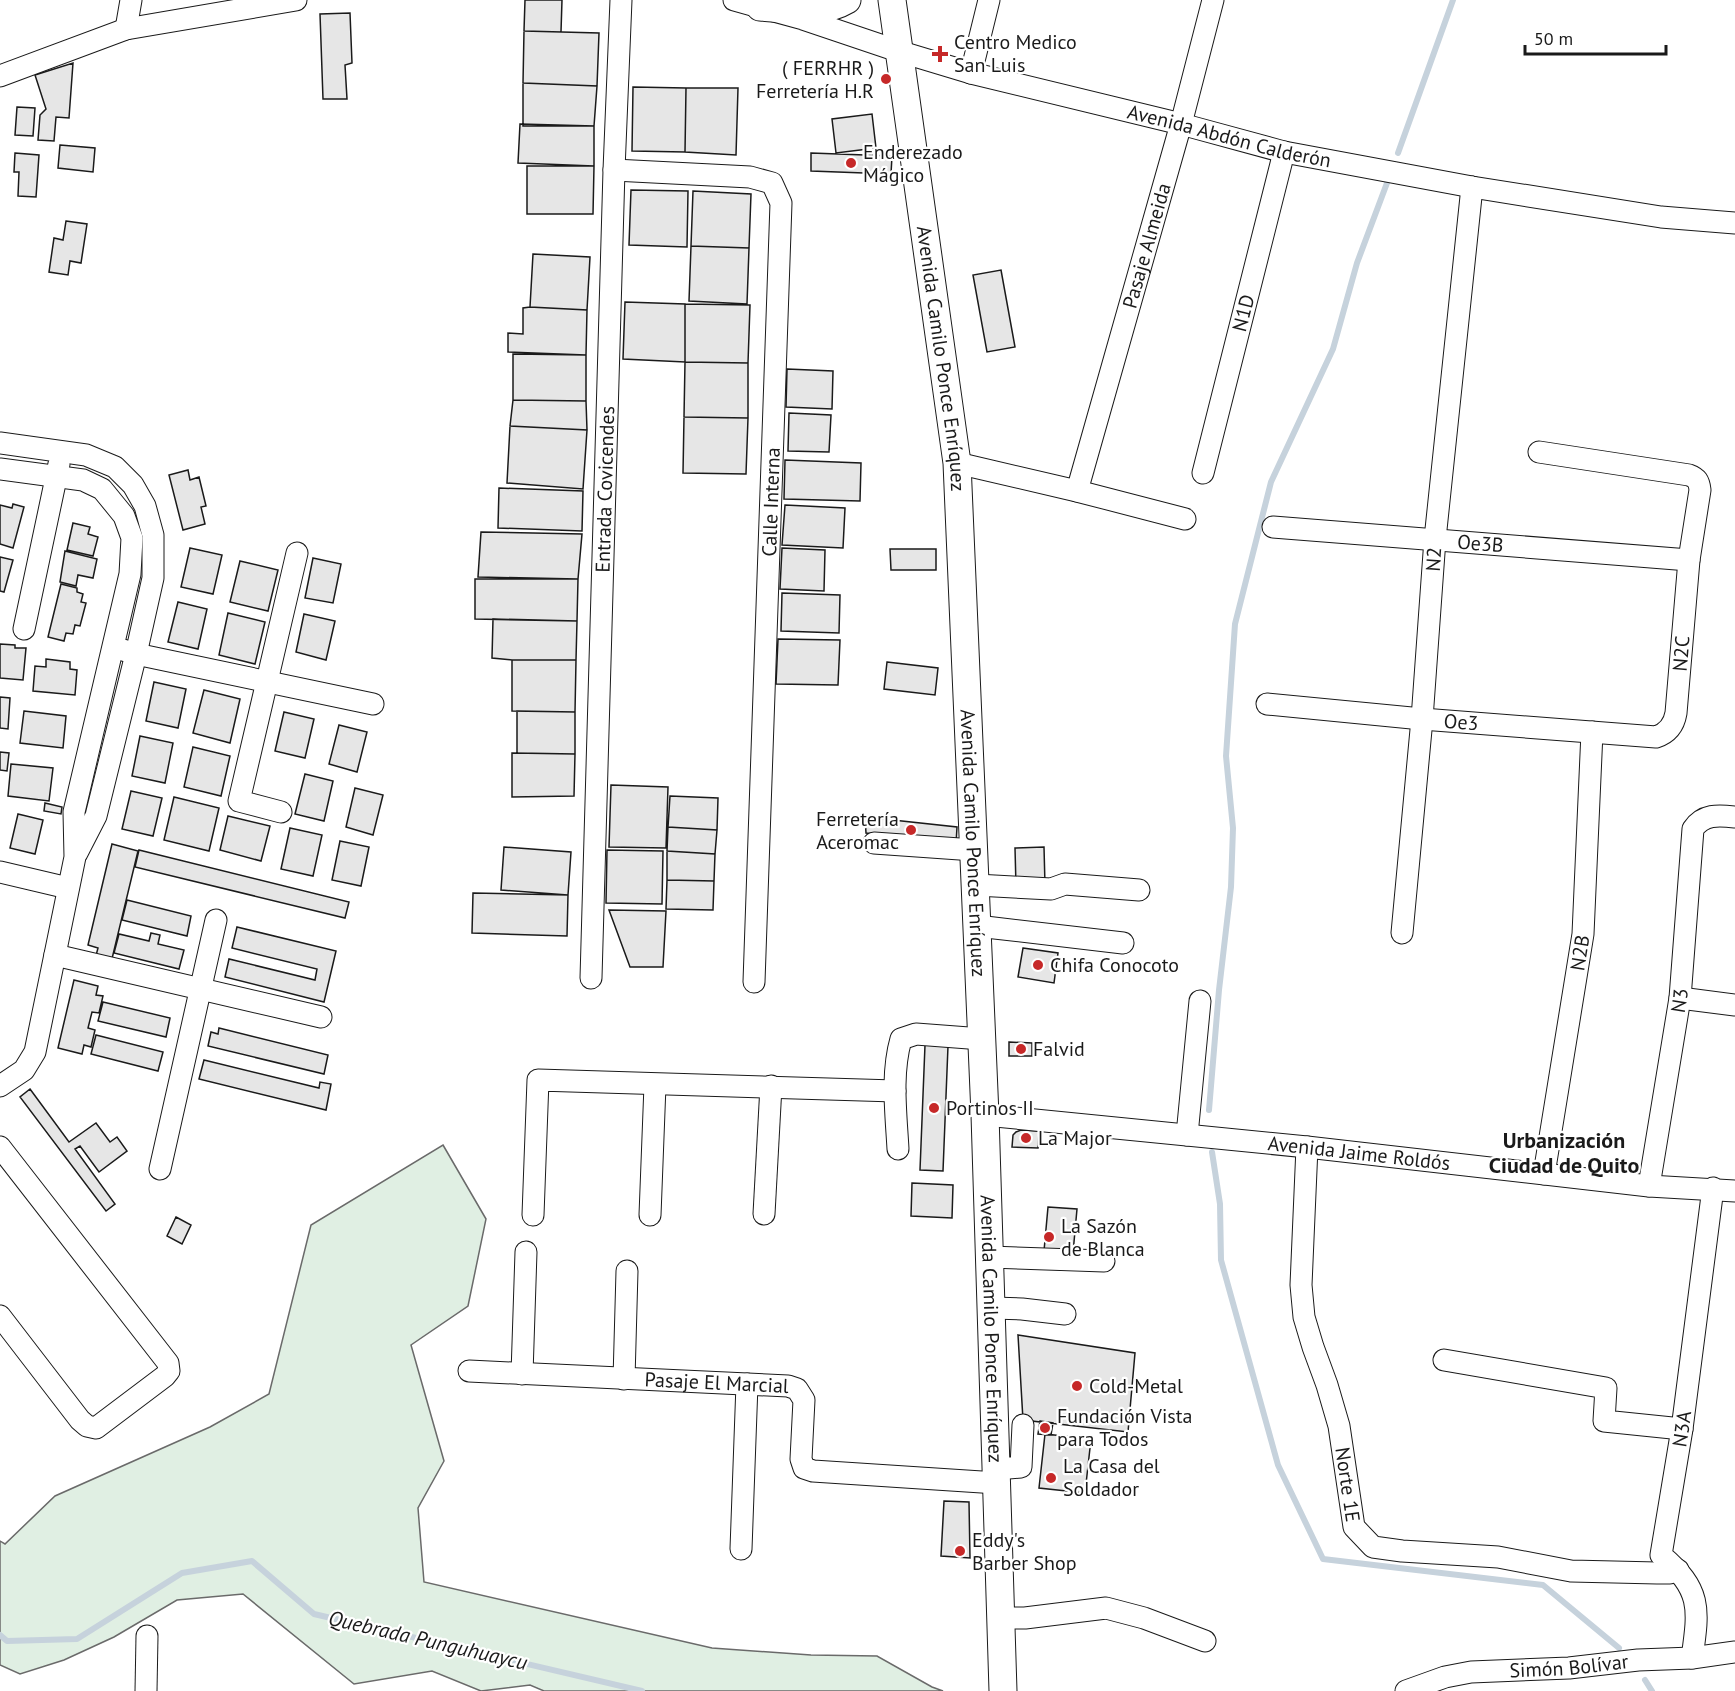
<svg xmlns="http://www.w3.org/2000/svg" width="1735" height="1691" font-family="'PT Sans',sans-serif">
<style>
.green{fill:#e0efe3;stroke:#6a6a6a;stroke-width:1.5}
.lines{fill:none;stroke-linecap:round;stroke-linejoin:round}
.stream{stroke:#c6d2dc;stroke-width:6}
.building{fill:#e6e6e6;stroke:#1a1a1a;stroke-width:1.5}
.minor-casing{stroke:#1a1a1a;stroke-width:23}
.major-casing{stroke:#1a1a1a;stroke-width:29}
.minor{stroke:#fff;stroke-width:21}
.major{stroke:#fff;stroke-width:27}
.poi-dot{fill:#c62828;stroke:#fff;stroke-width:2}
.labels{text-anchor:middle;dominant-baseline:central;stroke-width:4.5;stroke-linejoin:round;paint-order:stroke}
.poi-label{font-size:20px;fill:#1a1a1a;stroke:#fff;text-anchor:start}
.street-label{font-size:20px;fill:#1a1a1a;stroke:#fff}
.water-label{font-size:21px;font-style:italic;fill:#1a1a1a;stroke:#fff}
.quarter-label{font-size:22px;font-weight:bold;fill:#1a1a1a;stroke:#fff}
</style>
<rect width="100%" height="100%" fill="#fff"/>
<path class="green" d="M 443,1145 L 486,1219 L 468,1306 L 411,1345 L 444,1461 L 418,1508 L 424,1582 L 712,1648 L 811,1655 L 877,1656 L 932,1687 L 943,1691 L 544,1691 L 530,1685 L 481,1691 L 432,1671 L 354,1684 L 243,1594 L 177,1600 L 114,1637 L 64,1660 L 20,1674 L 0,1665 L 0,1541 L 5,1544 L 55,1496 L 210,1427 L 269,1394 L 311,1225 Z"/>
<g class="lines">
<path class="stream" d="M 1398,153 L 1453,0
M 1209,1110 L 1219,990 L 1231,887 L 1233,828 L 1226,756 L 1235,624 L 1271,482 L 1333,349 L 1357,263 L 1387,183
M 1212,1152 L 1220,1204 L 1221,1260 L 1278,1465 L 1323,1559 L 1543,1585 L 1619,1648
M 0,1635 L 7,1641 L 77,1639 L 182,1573 L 252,1561 L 314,1614 L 642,1691
M 1645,1680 L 1652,1691"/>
</g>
<path class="building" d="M 525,0 L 562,0 L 561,32 L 524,31 Z
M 350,13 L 352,63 L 345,65 L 347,99 L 323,99 L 320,14 Z
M 524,31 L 599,33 L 597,86 L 523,83 Z
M 73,63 L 69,118 L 56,117 L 54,141 L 38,140 L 40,115 L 46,109 L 35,75 Z
M 523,83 L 597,86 L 594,126 L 523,126 Z
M 633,87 L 686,88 L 685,152 L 632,151 Z
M 686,88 L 738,88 L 736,155 L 685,152 Z
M 17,107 L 35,108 L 33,136 L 15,135 Z
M 872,114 L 876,148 L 836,153 L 832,119 Z
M 520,124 L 594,126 L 594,166 L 518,163 Z
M 60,145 L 95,148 L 93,172 L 58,168 Z
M 15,153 L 39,155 L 36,197 L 18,196 L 19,172 L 14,172 Z
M 811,153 L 892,156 L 891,174 L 811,171 Z
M 527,166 L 594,166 L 593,214 L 527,214 Z
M 631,190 L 688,191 L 687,247 L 629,245 Z
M 693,191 L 751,194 L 749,248 L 691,246 Z
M 66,221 L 87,224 L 81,263 L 70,261 L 68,275 L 49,272 L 54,238 L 63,240 Z
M 691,246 L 749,248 L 747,304 L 689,301 Z
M 533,254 L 590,257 L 587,310 L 530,307 Z
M 1001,270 L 1015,347 L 987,352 L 973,275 Z
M 625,302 L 685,304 L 685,362 L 623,359 Z
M 685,304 L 750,305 L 748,363 L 685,362 Z
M 530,307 L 587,310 L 586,355 L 508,352 L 508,333 L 523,334 L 523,308 Z
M 513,354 L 586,355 L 586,401 L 513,400 Z
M 685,362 L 748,363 L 748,418 L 684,417 Z
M 787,369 L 833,371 L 832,409 L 786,407 Z
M 513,400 L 586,401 L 587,430 L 510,426 Z
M 789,413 L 831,415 L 829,452 L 788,451 Z
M 684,417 L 748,418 L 746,474 L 683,473 Z
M 510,426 L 587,430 L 583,489 L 507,483 Z
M 785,460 L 861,463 L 860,501 L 784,499 Z
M 188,470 L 190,480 L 199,477 L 206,506 L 201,507 L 205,524 L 183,530 L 169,475 Z
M 499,488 L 583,491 L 582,531 L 498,528 Z
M 13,504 L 24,507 L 13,548 L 0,544 L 0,505 L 12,508 Z
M 785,505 L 845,508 L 843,548 L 782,545 Z
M 73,523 L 90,527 L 88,534 L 98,537 L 93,556 L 67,550 Z
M 481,532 L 582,534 L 578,579 L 478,577 Z
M 190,548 L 222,555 L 213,594 L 181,587 Z
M 782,548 L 825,550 L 824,591 L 780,589 Z
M 890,549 L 936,549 L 936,570 L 891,570 Z
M 65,551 L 97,559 L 93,578 L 78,575 L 76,586 L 60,582 Z
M 0,557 L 13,560 L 4,592 L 0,591 Z
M 313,558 L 341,564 L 333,603 L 305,598 Z
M 240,561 L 278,570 L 268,611 L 230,602 Z
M 475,579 L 578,579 L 577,621 L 475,619 Z
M 61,584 L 77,588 L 77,592 L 83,594 L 81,602 L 86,603 L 80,626 L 75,625 L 73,634 L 66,633 L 64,641 L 48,637 Z
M 782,593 L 840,595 L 839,633 L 781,631 Z
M 178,602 L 207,609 L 198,649 L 168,642 Z
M 228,613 L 265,622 L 255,664 L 219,655 Z
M 304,614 L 335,621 L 326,660 L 296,652 Z
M 493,619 L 577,621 L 576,660 L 512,660 L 492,658 Z
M 778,639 L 840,640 L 838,685 L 776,684 Z
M 0,644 L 15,645 L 15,648 L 26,648 L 23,680 L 0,678 Z
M 46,659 L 70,662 L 70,669 L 77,670 L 75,695 L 33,691 L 35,666 L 46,667 Z
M 512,660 L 576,660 L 575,712 L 512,711 Z
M 887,662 L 938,668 L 935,695 L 884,689 Z
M 154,682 L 186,689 L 178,728 L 146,721 Z
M 204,690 L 240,699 L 230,743 L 193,733 Z
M 0,697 L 10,698 L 8,729 L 0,728 Z
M 24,711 L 66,716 L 63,748 L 20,743 Z
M 517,711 L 575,712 L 575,754 L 517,753 Z
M 284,712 L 314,719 L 305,758 L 275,751 Z
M 339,725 L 367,732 L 357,772 L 329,764 Z
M 140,736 L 173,743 L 165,783 L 132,776 Z
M 193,747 L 230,756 L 221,796 L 184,787 Z
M 0,752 L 9,753 L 7,771 L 0,770 Z
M 512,753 L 575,754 L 574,796 L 512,797 Z
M 11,764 L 53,768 L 49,801 L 8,796 Z
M 305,774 L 333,781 L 324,821 L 295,814 Z
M 611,785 L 668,787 L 666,848 L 609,847 Z
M 355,788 L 383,795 L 373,835 L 346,827 Z
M 131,791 L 162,798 L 153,836 L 122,829 Z
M 670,796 L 718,798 L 717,830 L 668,827 Z
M 174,797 L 219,808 L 209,851 L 164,840 Z
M 45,803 L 62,807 L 61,814 L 44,811 Z
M 18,814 L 43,820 L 35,854 L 10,848 Z
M 228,816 L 270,826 L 261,861 L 220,850 Z
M 865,817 L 957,827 L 956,844 L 866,833 Z
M 668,827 L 717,830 L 715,854 L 667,851 Z
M 290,828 L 322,835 L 313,876 L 281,869 Z
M 340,841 L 369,847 L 361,886 L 332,880 Z
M 112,844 L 138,851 L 110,967 L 94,963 L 98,948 L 88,945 Z
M 504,847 L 571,852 L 568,895 L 501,890 Z
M 1044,847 L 1045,885 L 1016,886 L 1015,848 Z
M 139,850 L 349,902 L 345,918 L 135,867 Z
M 607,850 L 663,851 L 662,904 L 606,903 Z
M 667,851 L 715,854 L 714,881 L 667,880 Z
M 667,880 L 714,881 L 713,910 L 666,909 Z
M 473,893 L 568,895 L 567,936 L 472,933 Z
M 127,900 L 191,916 L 187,936 L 122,920 Z
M 609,910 L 666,911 L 663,967 L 630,967 Z
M 237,927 L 336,951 L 324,1002 L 225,977 L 229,959 L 315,980 L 317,969 L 232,948 Z
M 151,933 L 160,935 L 158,944 L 184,950 L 179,969 L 114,953 L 119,934 L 149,941 Z
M 1023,948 L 1058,953 L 1054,983 L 1018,977 Z
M 74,980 L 98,986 L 96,995 L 103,996 L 99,1013 L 92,1012 L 88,1028 L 95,1030 L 91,1047 L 84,1045 L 82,1054 L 58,1048 Z
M 103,1002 L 170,1018 L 166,1037 L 98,1021 Z
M 219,1028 L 328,1055 L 324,1074 L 208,1046 L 211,1032 L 218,1034 Z
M 96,1035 L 163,1052 L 158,1071 L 91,1054 Z
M 1009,1042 L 1032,1043 L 1032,1056 L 1009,1056 Z
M 925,1045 L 948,1046 L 943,1171 L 920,1170 Z
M 204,1060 L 319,1088 L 320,1082 L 331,1084 L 326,1110 L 199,1079 Z
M 30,1089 L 69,1142 L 96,1123 L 110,1142 L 117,1137 L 127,1151 L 99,1172 L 80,1146 L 75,1149 L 115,1204 L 106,1211 L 20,1097 Z
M 1021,1130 L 1039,1131 L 1038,1148 L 1012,1147 L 1013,1135 L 1016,1132 Z
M 912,1183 L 953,1185 L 952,1218 L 911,1216 Z
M 1048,1207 L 1077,1209 L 1073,1253 L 1044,1251 Z
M 176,1217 L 191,1225 L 182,1244 L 167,1236 Z
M 1018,1335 L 1135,1353 L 1128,1432 L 1023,1420 Z
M 1040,1421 L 1053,1423 L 1051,1435 L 1038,1434 Z
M 1045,1434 L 1091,1439 L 1085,1493 L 1039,1488 Z
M 944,1501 L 969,1502 L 970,1558 L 941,1556 Z"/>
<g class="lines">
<defs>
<g id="minor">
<path id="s1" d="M 734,0 L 803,19 L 898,51 L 971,73 L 1181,124 L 1284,152 L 1472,187 L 1661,217 L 1735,223"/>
<path d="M 126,29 L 131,0"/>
<path d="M 971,73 L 989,0"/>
<path d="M 0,76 L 126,29 L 296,0"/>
<path d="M 614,170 L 750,177 L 772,183 L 781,203 L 754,982"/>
<path d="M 0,443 L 86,455 L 115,467 L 133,485 L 145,506 L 153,535 L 153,578 L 136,654 L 96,816 L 77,853"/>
<path d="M 957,463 L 1077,491 L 1185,519"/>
<path d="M 0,469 L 83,480 L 102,489 L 124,516 L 132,538 L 130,574 L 74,812 L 75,857 L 35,1052 L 24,1070 L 0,1086"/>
<path id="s2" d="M 1203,473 L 1284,152"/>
<path id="s3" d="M 1077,491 L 1181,124 L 1213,0"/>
<path id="s4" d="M 1273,527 L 1689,560"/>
<path d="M 24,629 L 59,464"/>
<path d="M 123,650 L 136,654 L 373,704"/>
<path id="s5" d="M 1267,704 L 1422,719 L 1656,737 C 1668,733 1674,725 1676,713 L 1689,560 L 1700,490 C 1699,481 1697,478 1689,475 L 1539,452"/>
<path d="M 281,812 L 239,801 L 297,553"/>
<path d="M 874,843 L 974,850"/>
<path d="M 0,872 L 68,888"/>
<path d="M 976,885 L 1051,889 L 1065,884 L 1139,890"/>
<path d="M 977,926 L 1123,943"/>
<path id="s6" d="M 1402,933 L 1422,719 L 1435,539 L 1472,187"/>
<path d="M 55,955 L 321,1017"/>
<path id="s7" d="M 591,978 L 614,170 L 621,0"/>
<path d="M 1680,998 L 1735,1005"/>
<path id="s8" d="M 985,1115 L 1307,1147 L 1649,1186 L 1735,1191"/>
<path d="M 1187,1135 L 1200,1001"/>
<path d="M 0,1147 L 168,1363 L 169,1371 L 165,1376 L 96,1428 L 87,1426 L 80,1420 L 0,1316"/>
<path id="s9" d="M 1307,1147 L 1301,1285 L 1304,1317 L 1313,1347 L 1327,1385 L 1339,1426 L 1354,1527 L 1373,1547 L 1402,1551 L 1498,1557 L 1571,1571 L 1657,1573 L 1670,1573 L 1678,1570"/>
<path d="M 898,1149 C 896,1113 891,1074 901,1039 L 916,1034 L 982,1039"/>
<path d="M 160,1169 L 216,920"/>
<path id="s10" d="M 1544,1174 L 1583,934 L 1592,732"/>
<path id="s11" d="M 1649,1186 L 1680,998 L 1693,829 C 1703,814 1718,815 1735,817"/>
<path d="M 764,1214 L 771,1086"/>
<path d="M 533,1215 L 538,1080 L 895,1091"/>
<path d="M 650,1215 L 655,1085"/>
<path d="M 990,1257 L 1104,1261"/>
<path d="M 992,1308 L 1022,1309 L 1065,1314"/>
<path d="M 1444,1360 L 1606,1388 L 1604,1421 L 1682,1429"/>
<path id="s12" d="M 469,1371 L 788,1386 L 797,1389 L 804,1400 L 801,1459 L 804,1468 L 813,1471 L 997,1483"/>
<path d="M 522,1374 L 526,1252"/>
<path d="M 624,1379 L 627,1271"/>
<path d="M 997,1469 L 1021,1467 L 1023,1425"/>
<path d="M 741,1549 L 747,1384"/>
<path d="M 1001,1618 L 1025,1618 L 1106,1608 L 1144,1618 L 1205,1641"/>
<path id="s13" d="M 1692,1658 C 1699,1608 1702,1590 1661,1555 L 1682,1429 L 1713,1188"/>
<path d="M 146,1691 L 147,1636"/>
<path id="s14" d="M 1406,1691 L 1445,1677 L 1471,1672 L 1569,1668 L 1638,1660 L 1692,1658 L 1735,1652"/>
</g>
<g id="major">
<path id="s15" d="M 892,0 L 957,463 L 985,1115 L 1003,1691"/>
<path d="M 760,7 C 790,9 820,16 847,0"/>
</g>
</defs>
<use href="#minor" class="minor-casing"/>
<use href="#major" class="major-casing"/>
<use href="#minor" class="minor"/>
<use href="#major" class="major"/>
</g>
<g class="poi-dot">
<path d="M937 45h6v6h6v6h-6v6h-6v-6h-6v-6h6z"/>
<circle cx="886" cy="79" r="6"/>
<circle cx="851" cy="163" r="6"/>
<circle cx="911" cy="830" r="6"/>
<circle cx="1038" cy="965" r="6"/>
<circle cx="1021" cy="1049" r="6"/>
<circle cx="934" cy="1108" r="6"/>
<circle cx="1026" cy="1138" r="6"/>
<circle cx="1049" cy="1237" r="6"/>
<circle cx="1077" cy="1386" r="6"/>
<circle cx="1045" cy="1428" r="6"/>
<circle cx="1051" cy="1478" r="6"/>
<circle cx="960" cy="1551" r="6"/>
</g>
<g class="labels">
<g class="poi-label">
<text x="954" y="42">Centro Medico<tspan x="954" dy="23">San Luis</tspan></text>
<text x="874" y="68" text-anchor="end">( FERRHR )<tspan x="874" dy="23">Ferretería H.R</tspan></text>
<text x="863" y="152">Enderezado<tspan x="863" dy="23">Mágico</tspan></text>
<text x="899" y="819" text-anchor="end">Ferretería<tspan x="899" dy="23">Aceromac</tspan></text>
<text x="1050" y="965">Chifa Conocoto</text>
<text x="1033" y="1049">Falvid</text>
<text x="946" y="1108">Portinos II</text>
<text x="1038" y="1138">La Major</text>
<text x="1061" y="1226">La Sazón<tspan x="1061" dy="23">de Blanca</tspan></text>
<text x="1089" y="1386">Cold-Metal</text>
<text x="1057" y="1416">Fundación Vista<tspan x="1057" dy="23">para Todos</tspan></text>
<text x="1063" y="1466">La Casa del<tspan x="1063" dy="23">Soldador</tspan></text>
<text x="972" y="1540">Eddy's<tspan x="972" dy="23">Barber Shop</tspan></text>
</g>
<g class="street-label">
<text stroke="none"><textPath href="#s1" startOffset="514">Avenida Abdón Calderón</textPath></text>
<text stroke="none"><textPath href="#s3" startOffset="255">Pasaje Almeida</textPath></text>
<text stroke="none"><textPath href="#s2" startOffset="165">N1D</textPath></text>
<text stroke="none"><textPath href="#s15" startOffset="362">Avenida Camilo Ponce Enríquez</textPath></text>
<text stroke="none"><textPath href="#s7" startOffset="489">Entrada Covicendes</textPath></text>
<text transform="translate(771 502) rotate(-88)">Calle Interna</text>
<text stroke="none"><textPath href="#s4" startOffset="208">Oe3B</textPath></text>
<text stroke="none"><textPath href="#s6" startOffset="375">N2</textPath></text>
<text stroke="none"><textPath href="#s5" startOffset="483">N2C</textPath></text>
<text stroke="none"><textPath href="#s5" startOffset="195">Oe3</textPath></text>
<text stroke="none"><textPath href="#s15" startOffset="848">Avenida Camilo Ponce Enríquez</textPath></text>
<text stroke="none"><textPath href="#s10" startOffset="224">N2B</textPath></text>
<text stroke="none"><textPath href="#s11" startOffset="188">N3</textPath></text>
<text stroke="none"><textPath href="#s8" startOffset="376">Avenida Jaime Roldós</textPath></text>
<text stroke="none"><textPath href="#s15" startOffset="1334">Avenida Camilo Ponce Enríquez</textPath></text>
<text stroke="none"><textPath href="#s12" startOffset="248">Pasaje El Marcial</textPath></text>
<text stroke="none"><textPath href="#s13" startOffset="243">N3A</textPath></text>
<text stroke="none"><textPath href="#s9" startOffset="344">Norte 1E</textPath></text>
<text stroke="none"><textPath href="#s14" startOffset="166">Simón Bolívar</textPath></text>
</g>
<g class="water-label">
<text transform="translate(428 1640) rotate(13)">Quebrada Punguhuaycu</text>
</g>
<g class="quarter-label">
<text x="1564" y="1140">Urbanización<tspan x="1564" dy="25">Ciudad de Quito</tspan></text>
</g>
</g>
<path d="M1525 45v9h141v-9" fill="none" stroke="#1a1a1a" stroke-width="3"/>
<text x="1534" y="45" font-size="18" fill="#1a1a1a" stroke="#ffffff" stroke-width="4.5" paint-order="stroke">50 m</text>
</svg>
